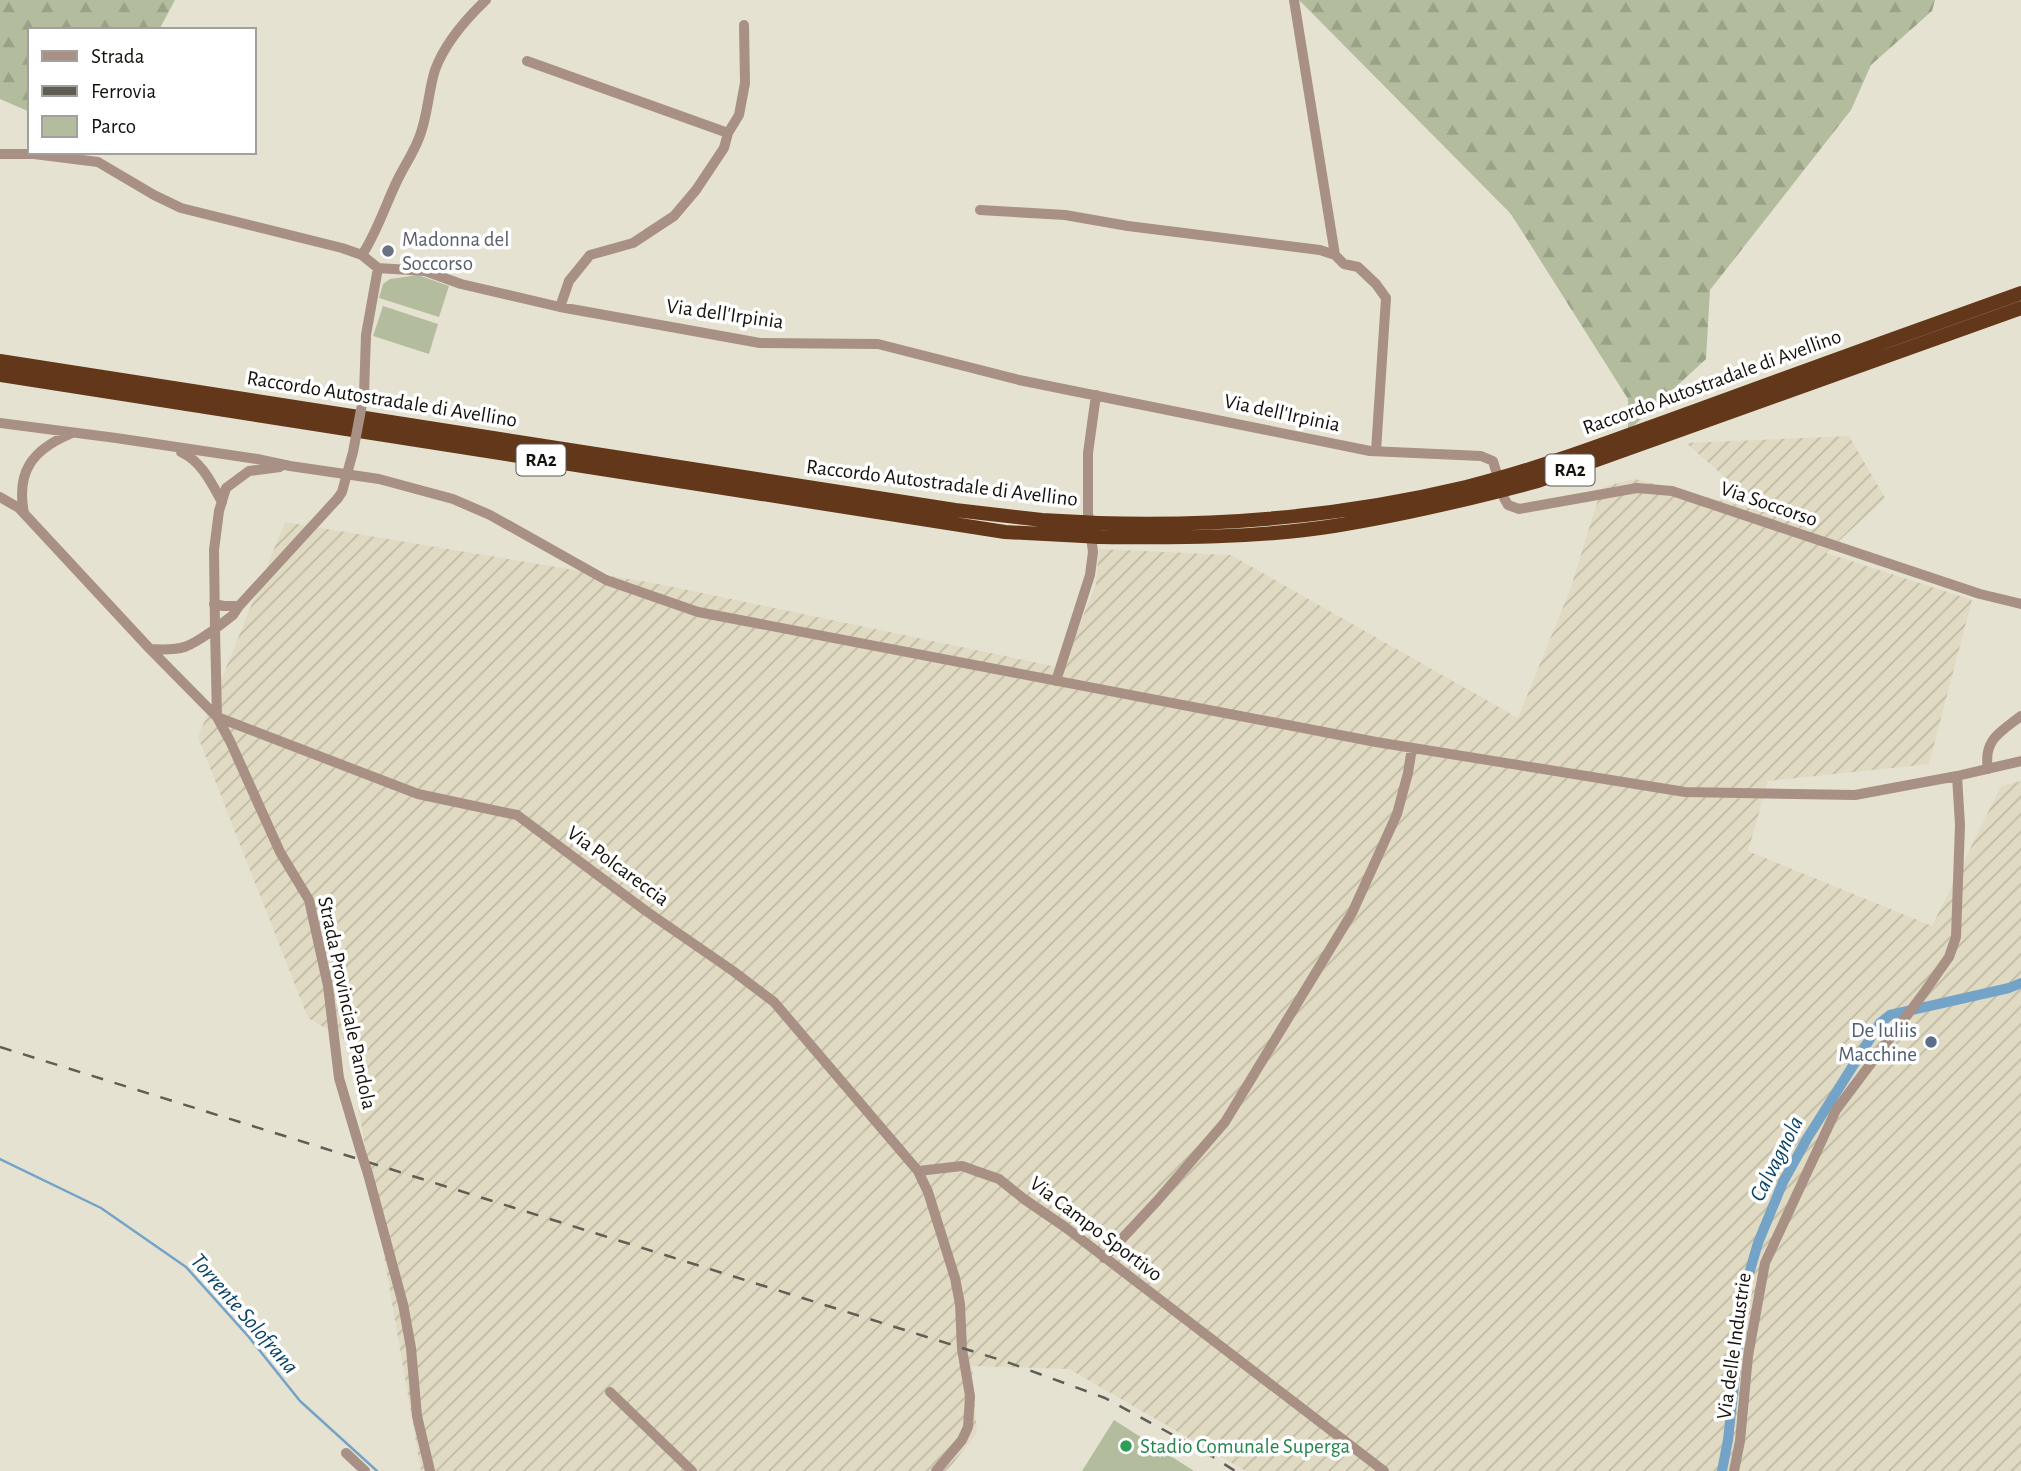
<svg xmlns="http://www.w3.org/2000/svg" width="2021" height="1471" font-family="'Alegreya Sans',sans-serif">
<style>
.industrial{fill:url(#industrial-furrows)}
.green{fill:#b3bd9e}
.forest{fill:url(#forest-firs)}
.lines{fill:none;stroke-linecap:round;stroke-linejoin:round}
.stream{stroke:#74a3c8;stroke-width:2.5}
.canal{stroke:#74a3c8;stroke-width:10}
.minor{stroke:#a89184;stroke-width:10}
.highway{stroke:#63371a;stroke-width:14}
.rail{stroke:#5f5d54;stroke-width:2.5;stroke-dasharray:12 12;stroke-linecap:butt}
.minor-bridge{stroke:#a89184;stroke-width:10}
.highway-bridge{stroke:#63371a;stroke-width:14}
.worship-dot{fill:#6b7280;stroke:#fff;stroke-width:2.5}
.service-dot{fill:#5c6f8a;stroke:#fff;stroke-width:2.5}
.leisure-dot{fill:#2e9e5b;stroke:#fff;stroke-width:2.5}
.labels{text-anchor:middle;dominant-baseline:central;stroke-width:7;stroke-linejoin:round;paint-order:stroke}
.shield{fill:#fff;stroke:#5a5956;stroke-width:2}
.shield-label{font-size:19px;font-weight:bold;fill:#14120d}
.worship-label{font-size:21px;fill:#5b616d;stroke:#fff;text-anchor:start}
.street-label{font-size:21px;fill:#14120d;stroke:#fff}
.service-label{font-size:21px;fill:#4e5e75;stroke:#fff;text-anchor:end}
.leisure-label{font-size:21px;fill:#27864d;stroke:#fff;text-anchor:start}
.water-label{font-size:23px;font-style:italic;fill:#084367;stroke:#fff}
</style>
<defs>
<pattern id="industrial-furrows" width="10" height="10" patternUnits="userSpaceOnUse" patternTransform="scale(1.75)"><rect width="10" height="10" fill="#e0dac2"/><path d="M-1 1l2-2M0 10L10 0M9 11l2-2" fill="none" stroke="#bfbaa6"/></pattern>
<pattern id="forest-firs" width="22" height="20" patternUnits="userSpaceOnUse" patternTransform="scale(1.75)"><rect width="22" height="20" fill="#b3bd9e"/><path d="M5 1l3.5 6h-7zM16 11l3.5 6h-7z" fill="#99a187"/></pattern>
</defs>
<rect width="100%" height="100%" fill="#e6e2d2"/>
<path class="industrial" d="M 1849,436 L 1885,498 L 1826,553 L 1972,600 L 1929,764 L 1768,781 L 1748,851 L 1932,926 L 2001,786 L 2021,781 L 2021,1471 L 1246,1471 L 1069,1369 L 972,1366 L 977,1433 L 947,1471 L 421,1471 L 347,1041 L 308,1018 L 198,737 L 285,522 L 659,584 L 1062,668 L 1096,584 L 1099,549 L 1231,555 L 1518,718 L 1570,590 L 1602,487 L 1635,479 L 1743,506 L 1749,498 L 1686,443 Z"/>
<path class="green" d="M 418,275 L 449,286 L 439,317 L 379,298 L 383,284 L 390,279 Z
M 383,306 L 438,324 L 429,354 L 373,336 Z
M 1114,1420 L 1194,1471 L 1082,1471 Z"/>
<path class="forest" d="M 0,0 L 175,0 L 159,30 L 30,30 L 30,112 L 0,99 Z
M 1299,0 L 1935,0 L 1932,11 L 1871,65 L 1851,110 L 1710,290 L 1706,359 L 1628,431 L 1628,399 L 1511,214 Z"/>
<g class="lines">
<path class="stream" d="M 0,1159 L 101,1208 L 186,1267 L 248,1336 L 300,1401 L 377,1471"/>
<path class="canal" d="M 1722,1471 L 1728,1440 L 1744,1291 L 1758,1243 L 1783,1182 L 1808,1137 L 1880,1023 L 1890,1015 L 2009,988 L 2021,983"/>
<path class="minor" d="M 1294,0 L 1335,255
M 527,61 L 728,133
M 0,154 L 34,154 L 98,162 L 154,195 L 181,208 L 342,248 L 362,255 L 378,268 L 425,271 L 461,284 L 560,307 L 760,343 L 878,344 L 1019,380 L 1370,451 L 1481,456 L 1493,461 L 1496,471
M 980,210 L 1065,215 L 1128,226 L 1320,250 L 1335,255 L 1344,264 L 1358,267 L 1376,284 L 1386,298 L 1376,451
M 362,255 C 377,232 385,206 397,181 C 404,166 413,154 419,138 C 428,116 428,92 435,70 C 445,43 466,19 486,0
M 560,307 L 569,281 L 590,255 L 633,243 L 674,216 L 696,190 L 724,148 L 728,133 L 739,115 L 745,83 L 744,25
M 364,394 L 366,335 L 378,268
M 0,423 L 116,438 L 257,459 L 290,466 L 379,479 L 453,499 L 490,515 L 606,580 L 698,612 L 1376,742 L 1685,792 L 1855,795 L 1957,776 L 2021,761
M 181,452 C 202,462 211,482 222,502
M 0,497 L 19,508 L 150,649 L 217,717 L 418,794 L 517,815 L 646,911 L 733,971 L 774,1002 L 918,1171
M 1504,498 L 1508,505 L 1519,509 L 1637,488 L 1672,491 L 1980,594 L 2021,604
M 24,513 C 16,472 32,450 70,434
M 214,604 L 224,606 L 239,606 L 233,615 L 215,629 L 217,717 L 230,741 L 280,852 L 309,900 L 328,986 L 339,1078 L 360,1149
M 239,606 L 338,498
M 150,649 C 183,651 188,648 215,629 L 214,550 L 219,511 L 226,488 L 249,471 L 280,467
M 1056,681 L 1090,575 L 1093,552 L 1088,513 L 1088,453 L 1096,395
M 1988,769 C 1983,740 2000,732 2021,716
M 368,1174 L 403,1304 L 411,1348 L 417,1416 L 430,1471
M 1104,1258 L 1157,1201 L 1225,1122 L 1352,913 L 1397,814 L 1408,773 L 1412,748
M 610,1392 L 692,1471
M 346,1453 L 365,1471
M 936,1471 L 962,1440 L 968,1427 L 970,1396 L 962,1349 L 960,1304 L 955,1278 L 928,1192 L 918,1171 L 962,1166 L 976,1171 L 999,1179 L 1024,1199 L 1065,1227 L 1384,1471
M 1734,1471 L 1740,1441 L 1748,1356 L 1765,1263 L 1836,1110 L 1923,994 L 1949,957 L 1956,937 L 1960,825 L 1957,776"/>
<path class="highway" d="M 0,361 L 955,510 L 1042,520 L 1081,522
M 0,375 L 1005,532 L 1083,536
M 1098,523 C 1221,527 1345,516 1466,487 C 1543,468 1617,439 1692,412 C 1802,372 1911,332 2021,293
M 1099,537 C 1176,538 1257,538 1334,526 C 1403,515 1470,499 1538,481 L 2021,308"/>
<path class="rail" d="M 0,1047 L 1007,1362 L 1105,1398 L 1210,1455 L 1235,1471"/>
<path class="minor-bridge" d="M 338,498 L 342,492 L 353,452 L 364,394
M 360,1149 L 368,1174"/>
<path class="highway-bridge" d="M 1081,522 L 1098,523
M 1083,536 L 1099,537"/>
</g>
<circle class="worship-dot" cx="388" cy="251" r="7"/>
<circle class="service-dot" cx="1931" cy="1042" r="7"/>
<circle class="leisure-dot" cx="1126" cy="1446" r="7"/>
<g class="labels">
<g class="shield">
<rect x="516.5" y="444.5" width="49" height="31" rx="5"/>
<rect x="1545.5" y="454.5" width="49" height="31" rx="5"/>
</g>
<g class="shield-label">
<text x="541" y="460">RA2</text>
<text x="1570" y="470">RA2</text>
</g>
<g class="worship-label">
<text x="402" y="239">Madonna del<tspan x="402" dy="24">Soccorso</tspan></text>
</g>
<g class="street-label">
<text transform="translate(725 314) rotate(8)">Via dell'Irpinia</text>
<text transform="translate(1712 382) rotate(-20)">Raccordo Autostradale di Avellino</text>
<text transform="translate(382 399) rotate(9)">Raccordo Autostradale di Avellino</text>
<text transform="translate(1282 413) rotate(12)">Via dell'Irpinia</text>
<text transform="translate(942 483) rotate(7)">Raccordo Autostradale di Avellino</text>
<text transform="translate(1769 504) rotate(19)">Via Soccorso</text>
<text transform="translate(618 866) rotate(36)">Via Polcareccia</text>
<text transform="translate(347 1003) rotate(78)">Strada Provinciale Pandola</text>
<text transform="translate(1096 1229) rotate(37)">Via Campo Sportivo</text>
<text transform="translate(1734 1346) rotate(-82)">Via delle Industrie</text>
</g>
<g class="service-label">
<text x="1917" y="1030">De Iuliis<tspan x="1917" dy="24">Macchine</tspan></text>
</g>
<g class="leisure-label">
<text x="1140" y="1446">Stadio Comunale Superga</text>
</g>
<g class="water-label">
<text transform="translate(1777 1159) rotate(-63)">Calvagnola</text>
<text transform="translate(244 1314) rotate(49)">Torrente Solofrana</text>
</g>
</g>
<rect x="28" y="28" width="228" height="126" fill="#ffffff" stroke="#a1a09e" stroke-width="2"/>
<rect x="42" y="51" width="35" height="10" fill="#a89184" stroke="#a1a09e" stroke-width="2"/>
<text x="91" y="63" font-size="21" fill="#14120d">Strada</text>
<rect x="42" y="86" width="35" height="10" fill="#5f5d54" stroke="#a1a09e" stroke-width="2"/>
<text x="91" y="98" font-size="21" fill="#14120d">Ferrovia</text>
<rect x="42" y="116" width="35" height="21" fill="#b3bd9e" stroke="#a1a09e" stroke-width="2"/>
<text x="91" y="133" font-size="21" fill="#14120d">Parco</text>
</svg>
